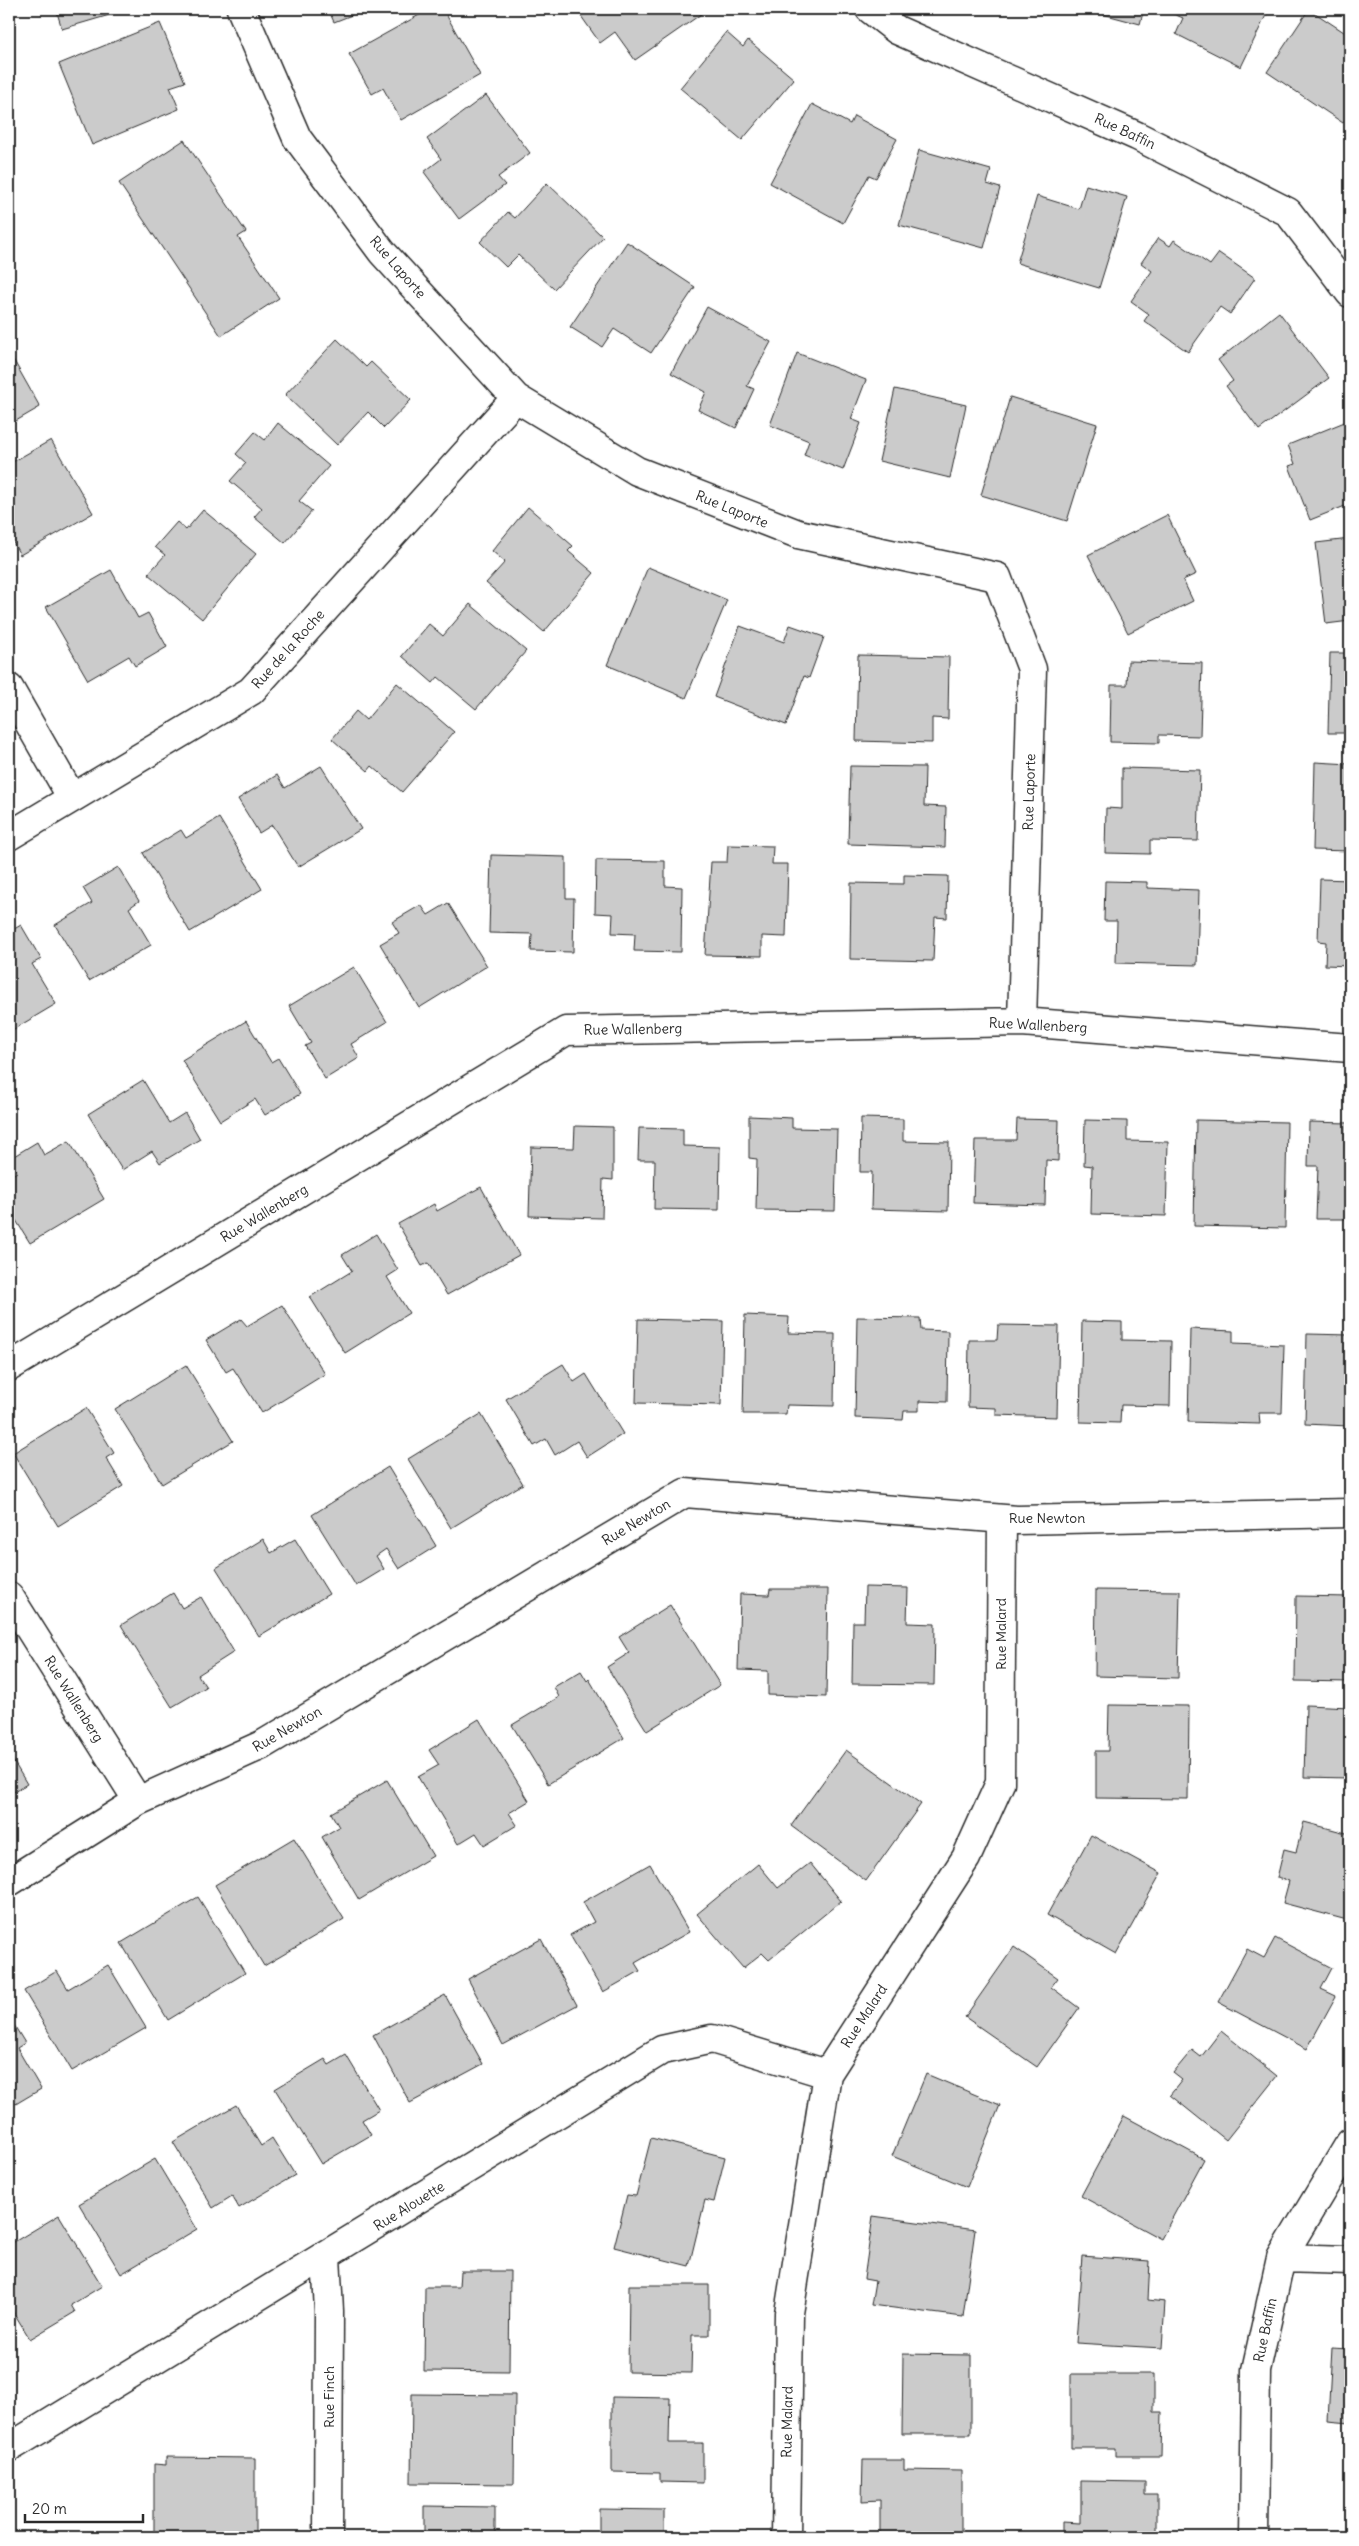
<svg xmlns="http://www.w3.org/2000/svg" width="1359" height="2546" font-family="Delius,sans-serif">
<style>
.building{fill:#cbcbcb;stroke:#2b2b2b}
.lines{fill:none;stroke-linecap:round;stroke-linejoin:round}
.minor-casing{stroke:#2b2b2b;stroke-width:31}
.minor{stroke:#fff;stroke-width:28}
.labels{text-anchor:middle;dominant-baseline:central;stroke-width:4.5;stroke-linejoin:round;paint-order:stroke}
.street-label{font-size:14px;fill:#2b2b2b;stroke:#fff}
</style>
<rect width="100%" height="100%" fill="#fff"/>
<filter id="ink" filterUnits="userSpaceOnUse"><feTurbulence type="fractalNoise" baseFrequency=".02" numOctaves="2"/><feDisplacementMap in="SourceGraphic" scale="10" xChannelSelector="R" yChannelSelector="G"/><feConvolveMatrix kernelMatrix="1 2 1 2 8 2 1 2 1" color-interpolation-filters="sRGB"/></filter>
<g filter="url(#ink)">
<path class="building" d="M 56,9 L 130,9 L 62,29 Z
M 328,9 L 367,9 L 334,22 Z
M 430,9 L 443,9 L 480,75 L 401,120 L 383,88 L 372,94 L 349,54 Z
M 591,9 L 706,9 L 707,10 L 635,60 L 615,32 L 600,43 L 581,16 Z
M 1084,9 L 1144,9 L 1140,24 Z
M 1171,9 L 1269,9 L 1241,67 L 1176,34 L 1183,18 L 1169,12 Z
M 1309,9 L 1350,36 L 1350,113 L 1343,123 L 1267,72 Z
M 160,23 L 185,82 L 170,87 L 179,109 L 92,145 L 59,64 Z
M 726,32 L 743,47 L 748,40 L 794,79 L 742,140 L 680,88 Z
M 486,95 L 530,153 L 498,177 L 505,185 L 459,219 L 424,172 L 441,159 L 427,139 Z
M 812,104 L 850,124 L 854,116 L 897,139 L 876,178 L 869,175 L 843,223 L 770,183 Z
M 184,140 L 246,232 L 238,237 L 279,298 L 221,336 L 119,183 Z
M 919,150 L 991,170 L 987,184 L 1000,188 L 984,248 L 899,225 Z
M 547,183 L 603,237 L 554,289 L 518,255 L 506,267 L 480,242 L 508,212 L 515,218 Z
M 1086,185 L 1127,197 L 1099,288 L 1017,263 L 1037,196 L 1079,209 Z
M 1158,238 L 1170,246 L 1174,240 L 1210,265 L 1219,253 L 1255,278 L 1230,314 L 1220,307 L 1188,352 L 1144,321 L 1149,314 L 1131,301 L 1152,271 L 1141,263 Z
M 627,242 L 695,287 L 651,353 L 614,329 L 602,347 L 570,327 Z
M 707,307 L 771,342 L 747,386 L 754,389 L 736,428 L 698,410 L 706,392 L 671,373 Z
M 1279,312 L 1329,378 L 1259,430 L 1226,386 L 1233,381 L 1218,360 Z
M 337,339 L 366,367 L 371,362 L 411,400 L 384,428 L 368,412 L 337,445 L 285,395 Z
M 9,352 L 40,407 L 9,425 Z
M 797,353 L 866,380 L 851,419 L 861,423 L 843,470 L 804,455 L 809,441 L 770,425 Z
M 895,389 L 966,405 L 950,478 L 879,461 Z
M 1010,397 L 1097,424 L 1067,521 L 981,495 Z
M 1347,421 L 1350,429 L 1350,504 L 1310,520 L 1289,466 L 1295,464 L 1288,445 Z
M 278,423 L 329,466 L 299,501 L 312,511 L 285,543 L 254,517 L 262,508 L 230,481 L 246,463 L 236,454 L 255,432 L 265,440 Z
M 51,440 L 93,513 L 20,555 L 9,535 L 9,464 Z
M 528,507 L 573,546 L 568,551 L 594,573 L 544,632 L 486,583 L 505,562 L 492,551 Z
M 203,510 L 256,554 L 202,619 L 148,574 L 165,555 L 155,547 L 177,522 L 186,530 Z
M 1167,515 L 1196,574 L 1183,580 L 1193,601 L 1128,633 L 1088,555 Z
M 1350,539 L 1350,621 L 1326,624 L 1316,543 Z
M 648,567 L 727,600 L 686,698 L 607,665 Z
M 111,570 L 138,618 L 148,613 L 167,647 L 135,666 L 129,656 L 88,680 L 46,607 Z
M 470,604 L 526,651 L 476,709 L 438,677 L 433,683 L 402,656 L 429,624 L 443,636 Z
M 790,625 L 824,637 L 809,678 L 804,676 L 786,725 L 714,697 L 740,626 L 784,642 Z
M 1330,653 L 1350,653 L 1350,733 L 1328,733 Z
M 858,655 L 949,657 L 948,719 L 932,718 L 932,743 L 856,741 Z
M 1128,661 L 1202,663 L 1200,736 L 1159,735 L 1159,743 L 1110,742 L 1111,685 L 1127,685 Z
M 397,683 L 454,732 L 402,792 L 372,766 L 368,771 L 332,739 L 356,711 L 366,720 Z
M 1315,762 L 1350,764 L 1350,851 L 1313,850 Z
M 321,766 L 361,829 L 298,867 L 272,825 L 259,833 L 238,799 L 277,775 L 285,788 Z
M 850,766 L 925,767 L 924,806 L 946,807 L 945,847 L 848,844 Z
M 1122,768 L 1200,770 L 1198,841 L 1150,840 L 1150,854 L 1105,853 L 1106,808 L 1122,809 Z
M 219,818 L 262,889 L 190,932 L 143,853 L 181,830 L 186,838 Z
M 728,845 L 773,846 L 772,864 L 788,864 L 786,937 L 762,936 L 762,956 L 705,955 L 711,862 L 727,862 Z
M 491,855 L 566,857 L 566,898 L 574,898 L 573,952 L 531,951 L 532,934 L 489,933 Z
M 596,860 L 665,861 L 665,886 L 682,887 L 681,952 L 634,951 L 635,934 L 612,933 L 613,914 L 595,913 Z
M 118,867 L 139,901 L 129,908 L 151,945 L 89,981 L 55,925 L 92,903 L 83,888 Z
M 904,875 L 948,876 L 947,918 L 935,917 L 933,961 L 850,959 L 851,883 L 904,884 Z
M 1320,879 L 1350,880 L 1350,966 L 1325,965 L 1326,942 L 1318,941 Z
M 1105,881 L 1147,882 L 1147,888 L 1199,890 L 1197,965 L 1116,963 L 1117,921 L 1104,921 Z
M 448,903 L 487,966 L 419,1008 L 380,944 L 399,933 L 392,922 L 421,905 L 428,915 Z
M 21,925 L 41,959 L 32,964 L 56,1004 L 9,1032 L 9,932 Z
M 354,967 L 387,1022 L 351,1044 L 359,1058 L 325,1079 L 305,1046 L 311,1043 L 289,1006 Z
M 246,1021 L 271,1062 L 278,1058 L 300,1094 L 265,1115 L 255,1099 L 220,1121 L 182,1060 Z
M 143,1080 L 169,1123 L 185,1113 L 200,1139 L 160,1163 L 152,1151 L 122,1170 L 88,1114 Z
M 749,1116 L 792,1118 L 792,1128 L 837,1129 L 835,1211 L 756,1210 L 757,1159 L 749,1158 Z
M 861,1118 L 903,1119 L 903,1141 L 949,1142 L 948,1211 L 871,1209 L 872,1172 L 860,1172 Z
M 1017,1119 L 1059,1120 L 1058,1161 L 1046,1160 L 1045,1205 L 973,1203 L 975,1140 L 1016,1140 Z
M 1085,1120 L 1127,1121 L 1127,1141 L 1168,1142 L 1166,1216 L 1091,1214 L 1092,1166 L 1084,1165 Z
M 1196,1120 L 1287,1122 L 1285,1228 L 1194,1226 Z
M 1309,1122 L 1349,1123 L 1350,1219 L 1316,1219 L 1318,1166 L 1308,1166 Z
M 575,1126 L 613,1127 L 613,1180 L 603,1179 L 602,1218 L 529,1216 L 531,1147 L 574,1148 Z
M 639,1128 L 683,1129 L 683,1146 L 720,1147 L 719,1210 L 654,1209 L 655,1160 L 638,1160 Z
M 69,1141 L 104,1199 L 30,1243 L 9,1209 L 9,1177 L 17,1172 L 9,1159 L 37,1142 L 44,1155 Z
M 481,1187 L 519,1255 L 447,1295 L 428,1263 L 422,1266 L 398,1224 L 434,1204 L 437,1211 Z
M 376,1234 L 398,1270 L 387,1277 L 409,1313 L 345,1353 L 310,1297 L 352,1271 L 342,1255 Z
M 282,1305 L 325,1374 L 262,1413 L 233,1368 L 226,1372 L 206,1340 L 241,1319 L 247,1326 Z
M 745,1315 L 789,1317 L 788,1333 L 835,1334 L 834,1406 L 787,1405 L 786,1414 L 743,1414 Z
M 857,1317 L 920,1318 L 921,1330 L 948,1331 L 947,1402 L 919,1401 L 919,1411 L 904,1411 L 903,1420 L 855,1418 Z
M 638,1319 L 723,1321 L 721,1405 L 636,1403 Z
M 1082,1321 L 1122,1322 L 1122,1340 L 1171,1341 L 1170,1406 L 1121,1405 L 1120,1423 L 1080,1422 Z
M 998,1325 L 1059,1326 L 1057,1417 L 996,1415 L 996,1408 L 968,1407 L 969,1340 L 997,1340 Z
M 1190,1329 L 1233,1331 L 1233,1343 L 1284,1345 L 1282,1413 L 1259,1413 L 1260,1424 L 1188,1422 Z
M 1307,1334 L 1350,1335 L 1349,1426 L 1305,1424 Z
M 563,1364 L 574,1382 L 586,1374 L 623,1434 L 587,1457 L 577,1441 L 555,1455 L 546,1439 L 534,1446 L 506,1399 Z
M 186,1365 L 233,1441 L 162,1484 L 115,1409 Z
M 86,1408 L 114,1453 L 106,1458 L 123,1486 L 58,1526 L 13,1453 Z
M 481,1414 L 523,1484 L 451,1528 L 408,1459 Z
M 388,1467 L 436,1546 L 399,1569 L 386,1549 L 376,1556 L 384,1569 L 356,1586 L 312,1515 Z
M 263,1539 L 271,1553 L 295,1539 L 329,1594 L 259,1636 L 216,1568 Z
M 865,1587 L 908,1588 L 907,1623 L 935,1624 L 934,1685 L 852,1684 L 853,1622 L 864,1622 Z
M 770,1589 L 828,1589 L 826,1697 L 768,1695 L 768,1671 L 738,1670 L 740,1594 L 769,1595 Z
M 1096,1590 L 1180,1591 L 1178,1678 L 1095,1676 Z
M 173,1593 L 182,1608 L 201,1597 L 234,1652 L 198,1675 L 206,1687 L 172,1707 L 121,1625 Z
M 1296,1596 L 1350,1597 L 1350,1682 L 1295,1681 Z
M 670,1605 L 720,1685 L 647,1731 L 607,1667 L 629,1653 L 619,1637 Z
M 581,1671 L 587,1681 L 589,1679 L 624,1738 L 548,1784 L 512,1725 L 559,1697 L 554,1687 Z
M 1109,1705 L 1189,1706 L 1188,1799 L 1096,1798 L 1096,1751 L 1108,1751 Z
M 1306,1705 L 1350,1707 L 1350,1789 L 1348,1789 L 1348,1778 L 1304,1777 Z
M 479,1719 L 529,1801 L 509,1813 L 517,1825 L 484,1845 L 476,1833 L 458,1844 L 418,1777 L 439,1765 L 429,1750 Z
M 846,1750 L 921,1804 L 866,1881 L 791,1826 Z
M 9,1754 L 27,1784 L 9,1795 Z
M 387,1780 L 433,1856 L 359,1900 L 322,1837 L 339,1827 L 331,1813 Z
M 1304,1822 L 1350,1834 L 1350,1909 L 1347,1920 L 1283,1903 L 1289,1881 L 1277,1878 L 1284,1849 L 1296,1852 Z
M 1091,1835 L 1161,1873 L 1116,1954 L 1047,1915 Z
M 294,1838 L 344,1919 L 264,1966 L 215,1885 Z
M 810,1863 L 841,1901 L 769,1960 L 762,1953 L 743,1968 L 697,1914 L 758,1864 L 778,1888 Z
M 650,1864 L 689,1932 L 635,1963 L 640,1971 L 603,1992 L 570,1935 L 594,1922 L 583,1902 Z
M 198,1897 L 245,1973 L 168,2020 L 121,1943 Z
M 1275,1938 L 1332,1968 L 1321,1989 L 1336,1996 L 1307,2049 L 1218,2002 L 1247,1949 L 1264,1958 Z
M 541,1939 L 577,2005 L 503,2045 L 468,1979 Z
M 1014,1947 L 1058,1978 L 1051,1987 L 1079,2008 L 1037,2067 L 965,2017 Z
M 108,1965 L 146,2028 L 72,2071 L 24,1991 L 57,1971 L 68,1989 Z
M 445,1995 L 483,2064 L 410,2103 L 373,2035 Z
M 9,2017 L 25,2043 L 17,2048 L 41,2089 L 9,2108 Z
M 1221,2031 L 1277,2076 L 1226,2140 L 1170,2095 L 1182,2080 L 1173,2073 L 1192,2050 L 1201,2057 Z
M 346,2055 L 379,2110 L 362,2120 L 371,2135 L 321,2164 L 275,2089 L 325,2059 L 329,2065 Z
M 926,2074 L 1000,2105 L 967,2187 L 892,2156 Z
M 236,2105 L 261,2146 L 272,2138 L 295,2175 L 239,2208 L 232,2196 L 213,2208 L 173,2142 Z
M 1124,2116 L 1204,2159 L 1161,2239 L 1081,2196 Z
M 651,2138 L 725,2157 L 714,2202 L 705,2200 L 689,2266 L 614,2247 L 627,2195 L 636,2196 Z
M 155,2159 L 197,2229 L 121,2274 L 79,2204 Z
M 59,2215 L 102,2286 L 71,2305 L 75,2312 L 30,2339 L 9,2305 L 9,2245 Z
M 873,2216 L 975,2230 L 963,2317 L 871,2305 L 875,2281 L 864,2279 Z
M 1082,2256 L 1150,2261 L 1148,2300 L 1165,2302 L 1162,2348 L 1076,2343 Z
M 460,2271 L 510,2271 L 509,2372 L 424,2371 L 425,2287 L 459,2287 Z
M 629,2285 L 709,2285 L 709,2335 L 692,2335 L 691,2373 L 628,2372 Z
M 1332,2348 L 1350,2349 L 1350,2423 L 1328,2421 Z
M 903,2354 L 971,2355 L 971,2434 L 902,2434 Z
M 1071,2374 L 1154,2374 L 1154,2412 L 1162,2412 L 1161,2456 L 1116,2456 L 1116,2448 L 1071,2448 Z
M 412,2394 L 515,2395 L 514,2484 L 411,2483 Z
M 612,2397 L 670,2398 L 669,2443 L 703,2443 L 703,2483 L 660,2482 L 660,2473 L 612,2472 Z
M 166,2457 L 255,2458 L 255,2537 L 154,2537 L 154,2464 L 166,2465 Z
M 863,2460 L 904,2460 L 904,2470 L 961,2471 L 961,2537 L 880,2537 L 880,2500 L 862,2501 Z
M 1081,2481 L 1145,2482 L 1145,2495 L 1157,2495 L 1157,2537 L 1062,2537 L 1062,2522 L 1081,2523 Z
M 424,2506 L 495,2507 L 495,2537 L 424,2537 Z
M 599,2509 L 664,2510 L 664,2537 L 599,2537 Z
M 1344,2533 L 1350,2533 L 1350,2537 L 1344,2537 Z"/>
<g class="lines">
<defs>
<path id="minor" d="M 241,9 L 297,138 L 382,252 L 516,398 L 637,471 L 798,534 L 997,577 L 1032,669 L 1022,1022
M 870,9 L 897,30 L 1137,136 L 1288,212 L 1350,293
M 9,688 L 72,798
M 9,836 L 251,691 L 516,398
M 9,1367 L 566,1031 L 1022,1022 L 1350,1048
M 9,1596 L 138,1801
M 9,1882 L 138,1801 L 262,1745 L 685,1493 L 1017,1520 L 1350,1513
M 326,2257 L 329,2311 L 328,2537
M 1281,2258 L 1350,2260
M 9,2448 L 662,2050 L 712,2039 L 827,2074
M 786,2537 L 789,2313 L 827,2074 L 966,1858 L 1000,1783 L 1002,1519
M 1254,2537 L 1256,2370 L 1281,2258 L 1350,2143"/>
</defs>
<use href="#minor" class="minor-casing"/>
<use href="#minor" class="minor"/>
</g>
</g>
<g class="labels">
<g class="street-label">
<text transform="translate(1125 131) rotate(25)">Rue Baffin</text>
<text transform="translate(398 267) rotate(49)">Rue Laporte</text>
<text transform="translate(732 509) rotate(22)">Rue Laporte</text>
<text transform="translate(288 649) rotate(-48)">Rue de la Roche</text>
<text transform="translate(1029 792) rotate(-88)">Rue Laporte</text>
<text transform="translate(1038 1025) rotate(3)">Rue Wallenberg</text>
<text transform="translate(633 1029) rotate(-1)">Rue Wallenberg</text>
<text transform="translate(264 1213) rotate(-31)">Rue Wallenberg</text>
<text x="1047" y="1518">Rue Newton</text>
<text transform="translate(636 1522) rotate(-31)">Rue Newton</text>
<text transform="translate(1001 1634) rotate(-90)">Rue Malard</text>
<text transform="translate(74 1699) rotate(58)">Rue Wallenberg</text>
<text transform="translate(287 1729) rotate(-30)">Rue Newton</text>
<text transform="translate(864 2016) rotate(-57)">Rue Malard</text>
<text transform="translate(409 2206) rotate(-32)">Rue Alouette</text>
<text transform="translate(1265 2330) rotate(-78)">Rue Baffin</text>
<text transform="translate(329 2397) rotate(-90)">Rue Finch</text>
<text transform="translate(787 2422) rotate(-89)">Rue Malard</text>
</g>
</g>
<rect width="1359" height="2546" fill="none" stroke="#fff" stroke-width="30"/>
<rect x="15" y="15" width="1329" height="2516" fill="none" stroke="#2b2b2b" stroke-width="2" filter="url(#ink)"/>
<path d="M25 2514v8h118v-8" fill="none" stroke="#2b2b2b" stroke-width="2.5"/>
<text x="32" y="2514" font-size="15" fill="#2b2b2b" stroke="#ffffff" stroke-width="4" paint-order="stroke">20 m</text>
</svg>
